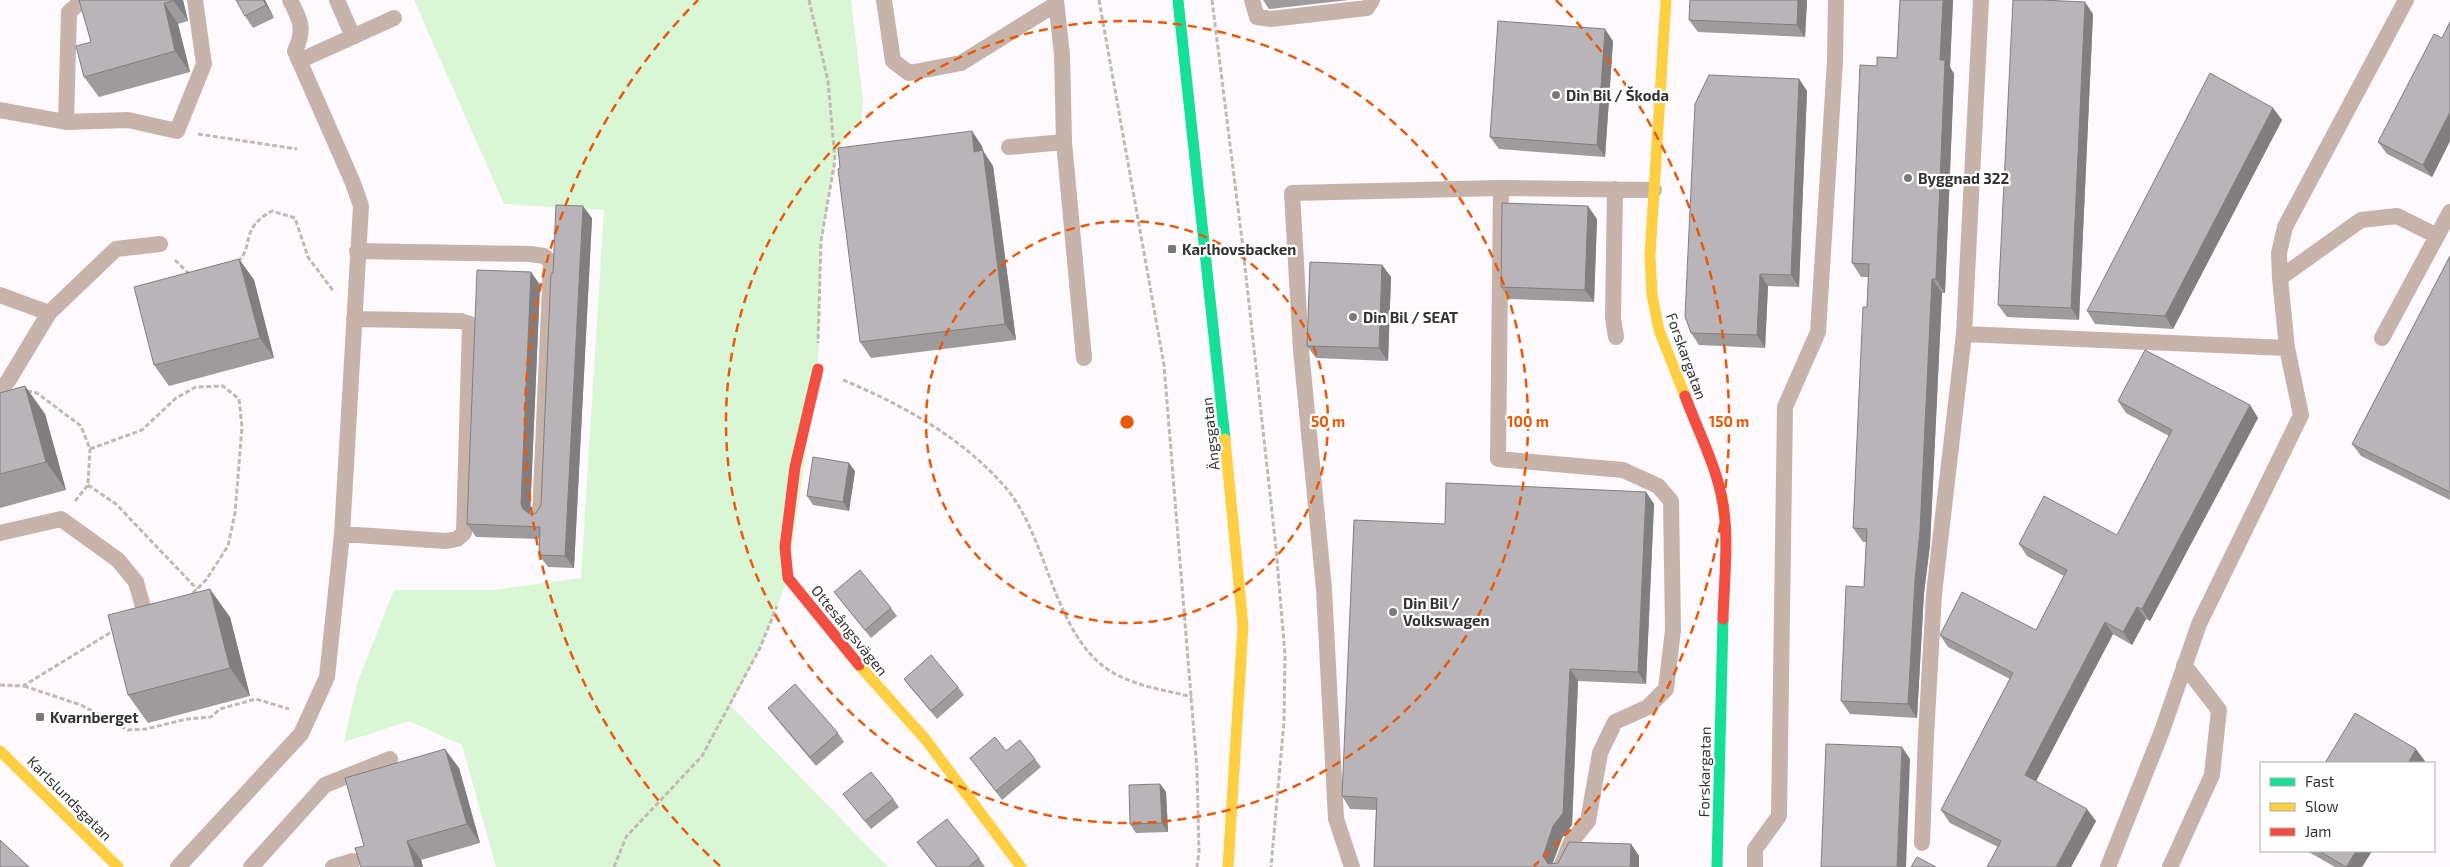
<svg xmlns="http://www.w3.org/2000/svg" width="2450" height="867" font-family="'Exo 2',sans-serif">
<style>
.green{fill:#daf7d5}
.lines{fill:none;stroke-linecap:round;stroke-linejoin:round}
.path{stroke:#c3b8b2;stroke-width:3;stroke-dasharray:5 2.5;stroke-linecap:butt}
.lane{stroke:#c6b3aa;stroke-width:16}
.fast{stroke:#16e098;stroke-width:11}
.slow{stroke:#ffcf43;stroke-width:11}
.jam{stroke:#f24e42;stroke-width:11}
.wall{fill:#9e9b9d}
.shaded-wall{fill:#817e80}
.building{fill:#b8b4b7;stroke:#817e80}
.ring{fill:none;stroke:#e8590c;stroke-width:2.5;stroke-dasharray:9 6}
.poi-dot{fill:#7b787b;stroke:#fff;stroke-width:2}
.labels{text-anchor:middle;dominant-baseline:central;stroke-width:4.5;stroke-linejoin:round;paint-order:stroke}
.poi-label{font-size:15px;font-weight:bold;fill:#353235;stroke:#fff;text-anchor:start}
.street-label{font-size:15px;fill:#353235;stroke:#fff}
.centre{fill:#e8590c;stroke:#fff;stroke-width:2.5}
.ring-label{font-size:15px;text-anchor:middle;font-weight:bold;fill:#e8590c;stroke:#fff;stroke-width:4.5;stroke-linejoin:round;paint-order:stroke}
</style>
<rect width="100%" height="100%" fill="#fdf9fc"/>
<path class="green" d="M 414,0 L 851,0 L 863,100 L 861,124 L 846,135 L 835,160 L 821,241 L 818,369 L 788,578 L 760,648 L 731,706 L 888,867 L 496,867 L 462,745 L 409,721 L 344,742 L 358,681 L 394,590 L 494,590 L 581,578 L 604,210 L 504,204 Z"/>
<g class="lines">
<path class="path" d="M 809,0 L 828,81 L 835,160 L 821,241 L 818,343
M 1099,0 L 1164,365 L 1197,770 L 1199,852 L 1197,867
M 1212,0 L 1242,240 L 1276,548 L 1285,655 L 1284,721 L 1271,867
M 198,134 L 297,149
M 175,260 L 190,275
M 238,262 C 255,244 239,229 272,211 L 295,218 L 308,257 L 334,292
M 843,380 C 903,405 963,438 1006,488 C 1052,542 1053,651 1126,679 C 1146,688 1170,691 1192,697
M 27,391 L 37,393 L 81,426 L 90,449 L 142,430 L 176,398 L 196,387 L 223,386 L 239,399 L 242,427 L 235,513 L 228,546 L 206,580 L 191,595
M 88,485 L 116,504 L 197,589
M 75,501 L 88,485 L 90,449
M 0,685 L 23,686 L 113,631
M 24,686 L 81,705 L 128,730 L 146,729 L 187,719 L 211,717 L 220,709 L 256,699 L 289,709
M 614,867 L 626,837 L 702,756 L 760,648 L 777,606"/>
<path class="lane" d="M 337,0 L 353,37
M 884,0 L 893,61 L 909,73 L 961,63 L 1056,4
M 1252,0 L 1257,17 L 1271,19 L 1367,8 L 1372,0
M 299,61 L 394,18
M 0,110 L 66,122 L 128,120 L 177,131 L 204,64 L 195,0
M 66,122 L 69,12 L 83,0
M 1064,142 L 1084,358
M 1009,147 L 1064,142 L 1062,55 L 1056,0
M 1501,188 L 1498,459 L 1623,470 L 1658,486 L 1671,501 L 1673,630 L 1666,689 L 1648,707 L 1615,722 L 1600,753 L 1588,821 L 1571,842 L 1561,867
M 1615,189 L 1613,318 L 1616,337
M 357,251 L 531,254 L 544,256 L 551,262 L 540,517
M 2280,278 L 2361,220 L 2397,216 L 2437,236
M 0,295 L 49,313 L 8,381 L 0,390
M 49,313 L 116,249 L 160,244
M 1964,334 L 2287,348
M 2382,338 L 2450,212
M 0,533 L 61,519 L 118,560 L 136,582 L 143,607
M 342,534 L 446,541 L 457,539 L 464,533 L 470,324 L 461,321 L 354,319
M 1922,843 L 1926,736 L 1934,594 L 1964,334 L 1981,0
M 178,867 L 301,734 L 327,677 L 342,534 L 361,206 L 353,183 L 295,51 C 305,29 301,21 290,0
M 251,867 L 325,785 L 390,759
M 333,867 L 353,861
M 1352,867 L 1336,819 L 1324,589 L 1301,350 L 1292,193 L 1501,188 L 1654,190
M 1755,867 L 1755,849 L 1779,816 L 1785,407 L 1818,332 L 1835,61 L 1836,0
M 2108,867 L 2162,731 L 2199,624 L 2301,415 L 2287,348 L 2280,278 L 2279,253 L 2285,227 L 2406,0
M 2170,867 L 2212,775 L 2219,710 L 2184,665"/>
<path class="fast" d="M 1178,0 L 1225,439
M 1717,867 L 1723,619"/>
<path class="slow" d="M 1666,0 L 1650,255 L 1652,295 L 1659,330 L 1685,396
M 1225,439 L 1243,626 L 1228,867
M 859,665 L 926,740 L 1021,867
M 0,751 L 118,867"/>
<path class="jam" d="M 818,369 L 795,467 L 785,547 L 788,578 L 859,665
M 1685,396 C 1698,431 1717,467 1723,504 C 1729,541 1724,582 1723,619"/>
</g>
<path class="wall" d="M 79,0 L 183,0 L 188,21 L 178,24 L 190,72 L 99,97 L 84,77 L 91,42 Z
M 265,0 L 274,18 L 253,28 L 245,16 Z
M 1263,0 L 1349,0 L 1269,9 Z
M 1690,0 L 1807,0 L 1805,37 L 1698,32 L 1689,20 Z
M 1891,0 L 1953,0 L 1950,67 L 1954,74 L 1945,293 L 1942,293 L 1930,545 L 1924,593 L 1917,718 L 1850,714 L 1841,701 L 1864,587 L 1866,542 L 1863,542 L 1853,528 L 1867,307 L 1868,277 L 1861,277 L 1852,263 L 1877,66 L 1897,58 L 1900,0 Z
M 2093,14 L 2079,320 L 2007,317 L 1998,305 Z
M 2450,22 L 2450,141 L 2432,177 L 2387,154 L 2378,142 L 2442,38 Z
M 1613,41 L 1605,157 L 1499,149 L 1490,137 Z
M 1799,79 L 1807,91 L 1799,287 L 1768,286 L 1765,348 L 1699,345 L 1691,333 Z
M 2273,108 L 2282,120 L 2173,329 L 2095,324 L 2087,311 Z
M 982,146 L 983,151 L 993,166 L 1016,340 L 871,358 L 860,342 Z
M 592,218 L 574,568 L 548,567 L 539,555 L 540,539 L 476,537 L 467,524 L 531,272 L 540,285 L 530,514 L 536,513 L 541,505 L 553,273 Z
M 1597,219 L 1594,302 L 1510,299 L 1501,287 Z
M 2450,256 L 2450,500 L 2361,456 L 2352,444 Z
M 239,259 L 254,280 L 274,358 L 169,386 L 154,365 Z
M 1382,265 L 1391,277 L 1388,361 L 1316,358 L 1307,346 Z
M 25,386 L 45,414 L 66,490 L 0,508 L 0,393 Z
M 2118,401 L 2250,405 L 2258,418 L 2150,621 L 2146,619 L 2132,645 L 2113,634 L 2036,781 L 2096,821 L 2071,867 L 1987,867 L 1998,847 L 1950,823 L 1941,810 L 2010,679 L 1948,647 L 1940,635 L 2036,630 L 2064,576 L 2027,556 L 2019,544 L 2117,535 L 2169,436 L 2126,413 Z
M 855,471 L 849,511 L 813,505 L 807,496 Z
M 1646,492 L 1654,504 L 1646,684 L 1578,681 L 1572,825 L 1562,838 L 1553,863 L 1558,863 L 1631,844 L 1639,856 L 1639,867 L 1374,867 L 1376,810 L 1350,809 L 1342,796 L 1445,524 Z
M 834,592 L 891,608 L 897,616 L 871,638 Z
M 230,617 L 250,696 L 148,723 L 128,695 Z
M 904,679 L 958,687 L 964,695 L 937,719 L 910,687 Z
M 768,708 L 838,733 L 844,742 L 816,766 L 774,716 Z
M 1006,751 L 1035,759 L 1041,767 L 1002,800 L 970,758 Z
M 459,768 L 480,843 L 421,860 L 423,867 L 361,867 L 364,846 Z
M 1160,784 L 1166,792 L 1168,832 L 1136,833 L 1130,824 Z
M 843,794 L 893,799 L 899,807 L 871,829 Z
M 917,842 L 979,858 L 985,867 L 936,867 Z
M 2307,851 L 2372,851 L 2362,867 L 2335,867 Z"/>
<path class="shaded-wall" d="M 173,0 L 183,0 L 188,21 Z
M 263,0 L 265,0 L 274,18 L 266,5 Z
M 1798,0 L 1807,0 L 1805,37 L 1797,25 Z
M 1943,0 L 1953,0 L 1950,67 L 1954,74 L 1945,293 L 1936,279 L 1940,60 Z
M 2085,2 L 2093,14 L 2079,320 L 2071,308 Z
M 164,3 L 178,24 L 190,72 L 175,51 Z
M 1605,29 L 1613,41 L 1605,157 L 1597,145 Z
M 1799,79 L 1807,91 L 1799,287 L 1791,275 Z
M 2273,108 L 2282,120 L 2173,329 L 2165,316 Z
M 2450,112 L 2450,141 L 2432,177 L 2423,165 Z
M 972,131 L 982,146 L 983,151 L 993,166 L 1016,340 L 1005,324 L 974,152 Z
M 583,206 L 592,218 L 574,568 L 565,556 Z
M 1588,206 L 1597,219 L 1594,302 L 1585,290 Z
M 239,259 L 254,280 L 274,358 L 260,338 Z
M 1382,265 L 1391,277 L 1388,361 L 1379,348 Z
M 531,272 L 540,285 L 530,517 L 523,509 L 521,504 Z
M 1760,274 L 1768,286 L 1765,348 L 1757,335 Z
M 1932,279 L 1942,293 L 1930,545 L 1924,593 L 1917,718 L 1908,704 Z
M 25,386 L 45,414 L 66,490 L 46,462 Z
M 2250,405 L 2258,418 L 2150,621 L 2142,609 Z
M 849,463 L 855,471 L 849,511 L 843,502 Z
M 1646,492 L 1654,504 L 1646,684 L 1638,672 Z
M 210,589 L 230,617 L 250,696 L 230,668 Z
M 2137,607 L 2146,619 L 2132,645 L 2123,632 Z
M 2105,622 L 2113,634 L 2033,787 L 2025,775 Z
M 1570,669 L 1578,681 L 1572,825 L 1562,838 L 1551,867 L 1550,867 L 1543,856 L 1553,826 Z
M 1902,747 L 1910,759 L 1906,867 L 1897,867 Z
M 445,749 L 459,768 L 480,843 L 467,824 Z
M 2416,749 L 2425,761 L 2423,763 L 2408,763 Z
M 1160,784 L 1166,792 L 1168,832 L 1162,823 Z
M 2087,809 L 2096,821 L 2071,867 L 2056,867 Z
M 407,841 L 421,860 L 423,867 L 415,867 Z
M 1631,844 L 1639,856 L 1639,867 L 1630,867 Z
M 2356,851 L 2372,851 L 2362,867 L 2347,867 Z"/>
<path class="building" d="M 79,0 L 173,0 L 173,1 L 164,3 L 175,51 L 84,77 L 76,46 L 91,42 Z
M 236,0 L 263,0 L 266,5 L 245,16 Z
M 1690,0 L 1798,0 L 1797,25 L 1689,20 Z
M 1900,0 L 1943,0 L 1940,60 L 1945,60 L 1936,279 L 1932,279 L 1920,531 L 1915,580 L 1908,704 L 1841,701 L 1846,586 L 1864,587 L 1867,529 L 1853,528 L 1863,307 L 1867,307 L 1869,264 L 1852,263 L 1860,65 L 1877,66 L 1877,57 L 1897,58 Z
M 2013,0 L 2041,0 L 2085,2 L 2071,308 L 1998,305 Z
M 1498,21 L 1605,29 L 1597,145 L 1490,137 Z
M 2450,22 L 2450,112 L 2423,165 L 2378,142 L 2434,34 L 2442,38 Z
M 2210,73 L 2273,108 L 2165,316 L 2087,311 Z
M 1709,75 L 1799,79 L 1791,275 L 1760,274 L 1757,335 L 1691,333 L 1685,316 L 1695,104 Z
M 972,131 L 974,152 L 983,150 L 1005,324 L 860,342 L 838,169 L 840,168 L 838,148 Z
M 1502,203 L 1588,206 L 1585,290 L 1501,287 Z
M 556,205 L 583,206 L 565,556 L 539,555 L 540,527 L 467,524 L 477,270 L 531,272 L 521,504 L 523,509 L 530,514 L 536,513 L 541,505 L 551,273 L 553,273 Z
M 2450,256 L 2450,492 L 2352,444 Z
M 239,259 L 260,338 L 154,365 L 134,287 Z
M 1310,262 L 1382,265 L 1379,348 L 1307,346 Z
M 2145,350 L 2250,405 L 2142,609 L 2137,607 L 2123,632 L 2105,622 L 2025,775 L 2087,809 L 2056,867 L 1987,867 L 2001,841 L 1941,810 L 2013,673 L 1940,635 L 1962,592 L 2036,630 L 2067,570 L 2019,544 L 2044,496 L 2117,535 L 2172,430 L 2118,401 Z
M 25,386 L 46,462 L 0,474 L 0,393 Z
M 813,457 L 849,463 L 843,502 L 807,496 Z
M 1446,483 L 1646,492 L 1638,672 L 1570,669 L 1563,813 L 1553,826 L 1543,856 L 1548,864 L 1558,863 L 1569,842 L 1631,844 L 1630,867 L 1374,867 L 1377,798 L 1342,796 L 1354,520 L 1445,524 Z
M 860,570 L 891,608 L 865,630 L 834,592 Z
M 210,589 L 230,668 L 128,695 L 108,615 Z
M 931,655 L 958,687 L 931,711 L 904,679 Z
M 795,684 L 838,733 L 810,757 L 768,708 Z
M 2355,713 L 2416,749 L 2408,763 L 2325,763 Z
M 995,737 L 1006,751 L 1020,740 L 1035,759 L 996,791 L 970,758 Z
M 1826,744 L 1902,747 L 1897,867 L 1821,867 Z
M 445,749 L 467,824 L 407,841 L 415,867 L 361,867 L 355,848 L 364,846 L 345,778 Z
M 871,772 L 893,799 L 865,821 L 843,794 Z
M 1160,784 L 1162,823 L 1130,824 L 1129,785 Z
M 947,819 L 979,858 L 968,867 L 937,867 L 917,842 Z
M 0,840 L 29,867 L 0,867 Z
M 2319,851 L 2356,851 L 2346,867 Z
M 1917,857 L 1936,867 L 1911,867 Z"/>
<g class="ring">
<circle cx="1127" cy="422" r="201"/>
<circle cx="1127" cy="422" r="401"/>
<path d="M720 866A602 602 0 0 1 698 0M1556 0A602 602 0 0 1 1534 866"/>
</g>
<g class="poi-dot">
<circle cx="1556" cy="95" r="5"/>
<circle cx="1908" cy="178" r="5"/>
<rect x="1167" y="244" width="10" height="10" rx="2.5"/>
<circle cx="1353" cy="317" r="5"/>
<circle cx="1393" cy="612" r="5"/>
<rect x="35" y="712" width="10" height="10" rx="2.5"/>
</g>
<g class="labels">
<g class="poi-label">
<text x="1566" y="95">Din Bil / Škoda</text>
<text x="1918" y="178">Byggnad 322</text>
<text x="1182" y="249">Karlhovsbacken</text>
<text x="1363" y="317">Din Bil / SEAT</text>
<text x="1403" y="603">Din Bil /<tspan x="1403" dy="17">Volkswagen</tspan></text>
<text x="50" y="717">Kvarnberget</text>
</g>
<g class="street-label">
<text transform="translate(1687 356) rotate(70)">Forskargatan</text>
<text transform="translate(1210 434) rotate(-96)">Ängsgatan</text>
<text transform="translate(850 630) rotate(51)">Ottesångsvägen</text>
<text transform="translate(1704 772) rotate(-89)">Forskargatan</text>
<text transform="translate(70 798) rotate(45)">Karlslundsgatan</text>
</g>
</g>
<circle cx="1127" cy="422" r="8" class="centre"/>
<g class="ring-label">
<text x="1328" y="427">50 m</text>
<text x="1528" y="427">100 m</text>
<text x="1729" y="427">150 m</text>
</g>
<rect x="2260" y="762" width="175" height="90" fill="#ffffff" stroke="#aeadae"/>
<rect x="2270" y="778" width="25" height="8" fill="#16e098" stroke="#aeadae"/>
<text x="2305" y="787" font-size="15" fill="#353235">Fast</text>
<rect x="2270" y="803" width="25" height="8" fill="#ffcf43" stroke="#aeadae"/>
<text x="2305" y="812" font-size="15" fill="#353235">Slow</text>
<rect x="2270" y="828" width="25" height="8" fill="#f24e42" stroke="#aeadae"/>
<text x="2305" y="837" font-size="15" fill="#353235">Jam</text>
</svg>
